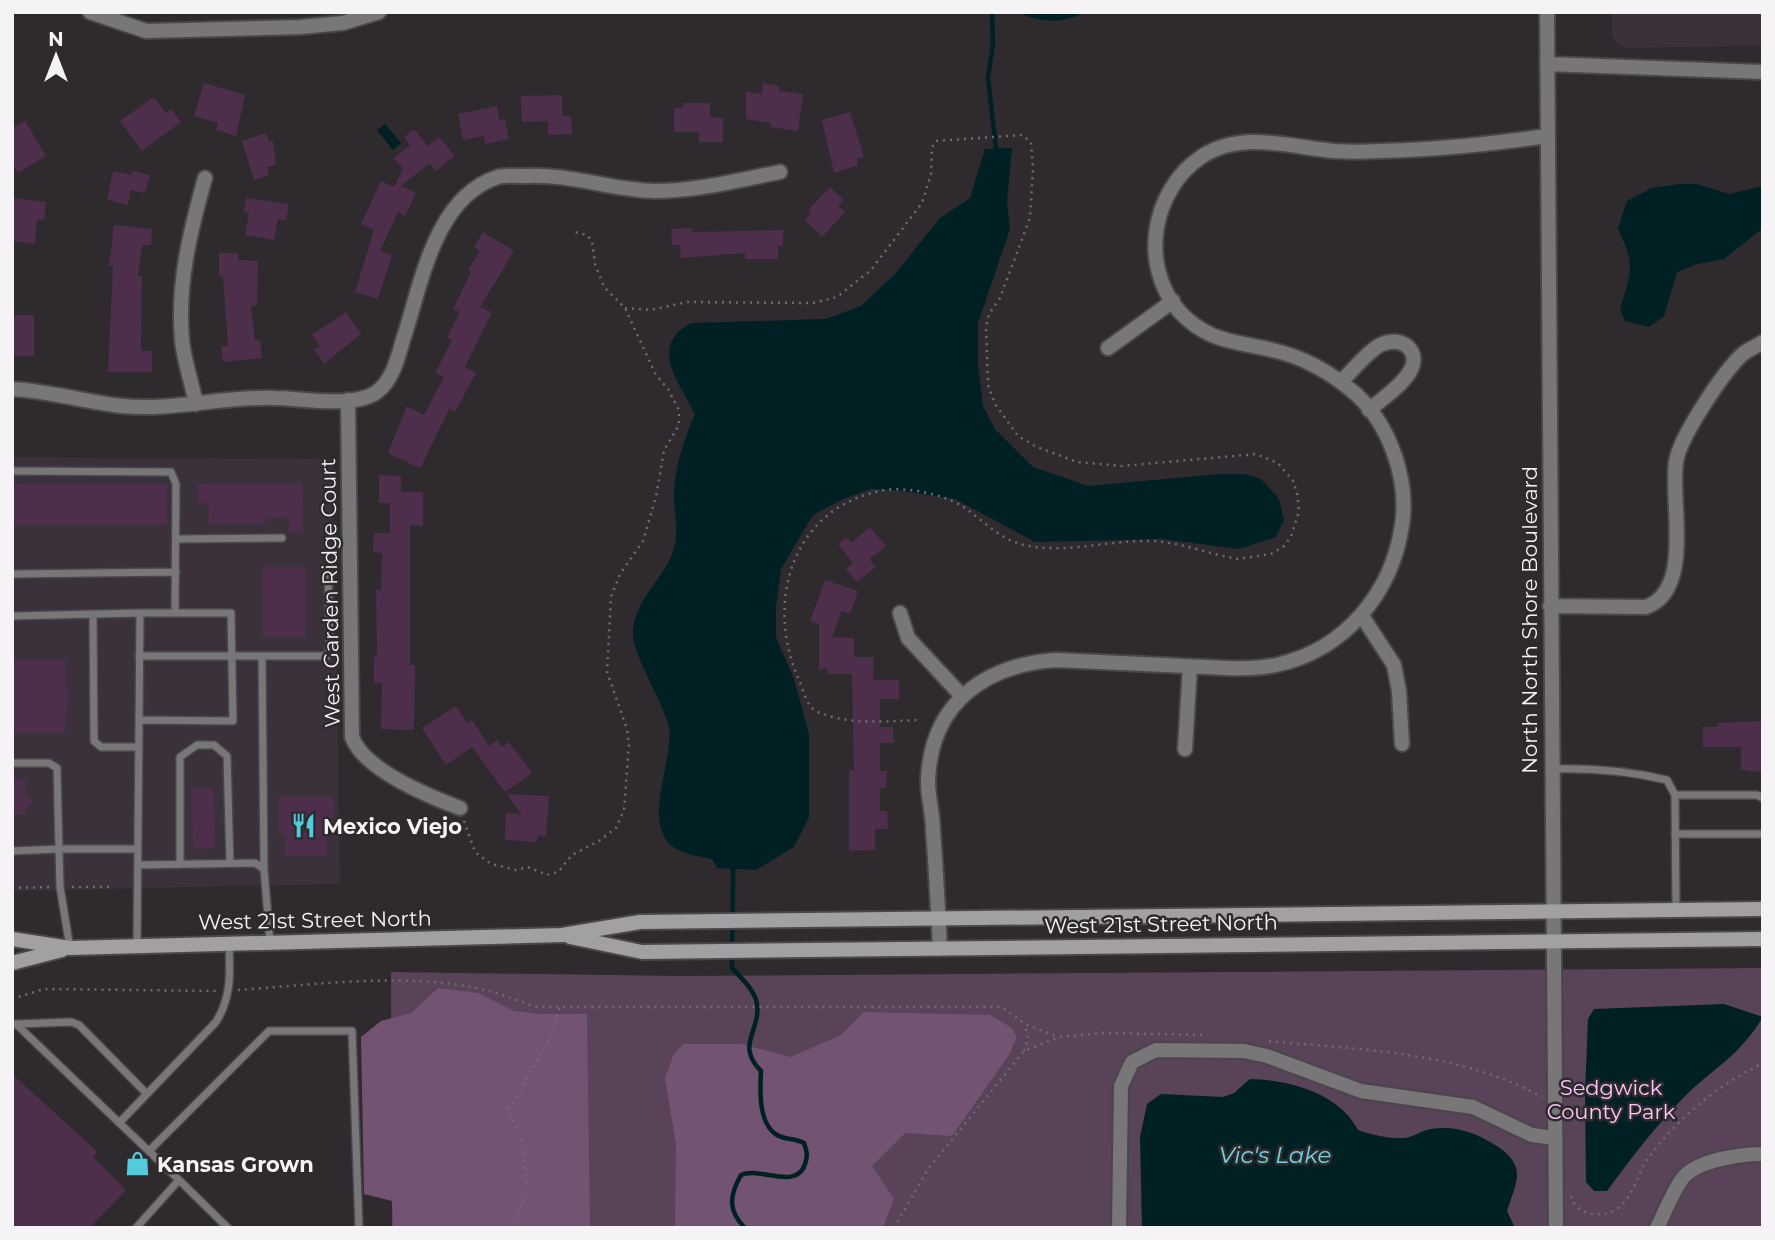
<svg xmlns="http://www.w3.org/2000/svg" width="1775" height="1240" font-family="Montserrat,sans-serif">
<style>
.built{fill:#3a313a}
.green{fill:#584358}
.forest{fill:#735372}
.water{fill:#002024}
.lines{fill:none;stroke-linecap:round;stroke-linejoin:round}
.stream{stroke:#002024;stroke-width:4.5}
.building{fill:#4d2f4c}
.lane-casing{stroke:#4a464a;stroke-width:10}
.street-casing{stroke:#4a464a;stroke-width:18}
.secondary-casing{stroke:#4a464a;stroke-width:18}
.path{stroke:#706c70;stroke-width:2.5;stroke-dasharray:2 5;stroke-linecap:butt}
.lane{stroke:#787678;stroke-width:7}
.street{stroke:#787678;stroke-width:14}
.secondary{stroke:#a3a0a3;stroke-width:14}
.labels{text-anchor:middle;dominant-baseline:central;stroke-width:5;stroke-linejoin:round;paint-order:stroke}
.street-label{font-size:21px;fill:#f5f3f5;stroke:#2e2a2e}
.poi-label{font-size:21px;font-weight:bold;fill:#f5f3f5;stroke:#2e2a2e;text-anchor:start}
.park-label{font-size:21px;fill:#fdc6fc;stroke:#2e2a2e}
.water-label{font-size:23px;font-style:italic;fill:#74d5e2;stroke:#2e2a2e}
</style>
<rect width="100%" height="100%" fill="#2e2a2e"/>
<path class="built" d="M 1612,12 L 1763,12 L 1763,46 L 1626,48 L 1617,43 L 1612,36 Z
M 12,457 L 333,459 L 340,884 L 12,891 Z"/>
<path class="green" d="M 1763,968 L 1763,1228 L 392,1228 L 391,972 L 680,976 Z"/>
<path class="forest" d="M 438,988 L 479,993 L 514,1011 L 541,1014 L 587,1014 L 590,1228 L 393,1228 L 392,1201 L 364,1194 L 361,1037 L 381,1021 L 411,1013 Z
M 864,1012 L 990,1015 L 1012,1028 L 1017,1037 L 1009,1055 L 952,1136 L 905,1133 L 872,1166 L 894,1199 L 883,1228 L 675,1228 L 676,1144 L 665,1078 L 673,1056 L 683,1044 L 740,1044 L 791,1057 L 841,1035 Z"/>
<path class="water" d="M 1018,12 L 1085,12 C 1064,24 1039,23 1018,12 Z
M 385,124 L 401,143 L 393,150 L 377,130 Z
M 1012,148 L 1007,201 L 1010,229 L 978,323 L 978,364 L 983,406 L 995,429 L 1033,467 L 1088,486 L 1220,474 L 1244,474 L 1261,479 L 1279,499 L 1284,520 L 1276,537 L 1239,549 L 1162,539 L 1035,542 L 955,499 L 904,491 L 871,489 L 843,499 L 813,515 L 781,569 L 776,607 L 776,637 L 794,679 L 809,734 L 809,817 L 794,847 L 756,870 L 717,868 L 712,859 C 697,856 673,853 665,838 C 648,810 673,760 669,728 C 666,706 629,651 633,628 C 639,595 663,579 672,554 C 680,535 674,516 674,496 C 674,468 684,440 695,414 C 679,382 648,346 691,323 L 826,319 L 861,306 L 895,274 L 940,218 L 970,198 L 985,149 Z
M 1679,184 L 1697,184 L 1729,194 L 1763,186 L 1763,228 L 1724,259 L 1697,264 L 1677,272 L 1664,316 L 1649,327 L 1625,321 L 1620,309 C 1632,271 1635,265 1618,228 L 1627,201 L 1652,188 Z
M 1724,1004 L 1763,1017 C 1738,1058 1714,1067 1683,1098 C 1655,1127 1631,1158 1607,1191 L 1594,1191 L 1586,1182 L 1585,1093 L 1588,1019 L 1594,1009 Z
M 1250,1079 C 1290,1080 1339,1093 1358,1130 C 1374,1135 1388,1139 1405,1138 C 1414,1137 1422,1130 1431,1129 C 1456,1125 1476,1133 1497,1146 C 1527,1167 1517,1180 1507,1211 L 1515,1228 L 1142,1228 L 1140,1137 L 1147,1104 L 1161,1094 L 1223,1097 L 1234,1093 Z"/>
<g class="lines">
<path class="stream" d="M 992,12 L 993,44 L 988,78 L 996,149
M 733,869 L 732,968 C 741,978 755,990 757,1004 C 761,1031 735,1045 761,1071 C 760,1089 758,1124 777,1135 C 785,1140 795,1138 804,1143 C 807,1151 808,1156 805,1164 C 797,1191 759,1166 741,1175 C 729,1196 728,1211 745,1228"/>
</g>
<path class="building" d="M 204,83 L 245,95 L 236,136 L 216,130 L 218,123 L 194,116 Z
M 763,83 L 779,86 L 779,91 L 803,94 L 798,131 L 770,127 L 771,123 L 746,119 L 746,92 L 762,94 Z
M 562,95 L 562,116 L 571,116 L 572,134 L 548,135 L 548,121 L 522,122 L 521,96 Z
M 154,97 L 166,113 L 171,109 L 181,122 L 142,151 L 120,121 Z
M 683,103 L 710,103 L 710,117 L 723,118 L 723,142 L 699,142 L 699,132 L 674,132 L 674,108 L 683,108 Z
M 497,106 L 499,120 L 505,119 L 509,139 L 485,144 L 484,136 L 463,140 L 458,114 Z
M 850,112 L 864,157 L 857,159 L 858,165 L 834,173 L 822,120 Z
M 25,121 L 46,156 L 18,173 L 12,163 L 12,128 Z
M 414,129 L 428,146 L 439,137 L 455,156 L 436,171 L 430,163 L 401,186 L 416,193 L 405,216 L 398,212 L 380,251 L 392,255 L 378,299 L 355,292 L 374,230 L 361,224 L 381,181 L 394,187 L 403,169 L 394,158 L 410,145 L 404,137 Z
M 266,133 L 269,142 L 273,141 L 276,165 L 267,167 L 269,175 L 254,180 L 242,141 Z
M 113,171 L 132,175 L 133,171 L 150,175 L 145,193 L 131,190 L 128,205 L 107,200 Z
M 830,187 L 844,200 L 838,206 L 845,212 L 822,237 L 805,220 L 811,213 L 808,210 Z
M 12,198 L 46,202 L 44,220 L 37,219 L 35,244 L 12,241 Z
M 246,198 L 289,204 L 286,220 L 278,219 L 274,240 L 245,235 L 249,213 L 244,212 Z
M 114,225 L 152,229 L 151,245 L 142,245 L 138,276 L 142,276 L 141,351 L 152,351 L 152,372 L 108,372 L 113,266 L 109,266 Z
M 692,228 L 692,232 L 783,230 L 783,246 L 778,246 L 778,259 L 745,259 L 745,253 L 681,258 L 680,245 L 672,245 L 671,229 Z
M 483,232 L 514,251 L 480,307 L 492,312 L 465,367 L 476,373 L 455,412 L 449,409 L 421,467 L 417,467 L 388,453 L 407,406 L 424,415 L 444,377 L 435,373 L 452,340 L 447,338 L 460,312 L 453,309 L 471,272 L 468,270 L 480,251 L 474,247 Z
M 219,253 L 238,253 L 238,260 L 258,261 L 257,306 L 251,306 L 255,341 L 260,340 L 262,358 L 223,362 L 221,347 L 228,346 L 223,276 L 219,275 Z
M 346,312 L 361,334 L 324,364 L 314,349 L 320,346 L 312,335 Z
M 12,315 L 34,315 L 34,356 L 12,356 Z
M 379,475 L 401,476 L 401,492 L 423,492 L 423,526 L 410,525 L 410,665 L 415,665 L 414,730 L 381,729 L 382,683 L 374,683 L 374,657 L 377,657 L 376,590 L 381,590 L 382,553 L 373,552 L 374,533 L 390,533 L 390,503 L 379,503 Z
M 167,483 L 167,525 L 12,525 L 12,484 Z
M 302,483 L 303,531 L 289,531 L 289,517 L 266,518 L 266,523 L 209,524 L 208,503 L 198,503 L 197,484 Z
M 870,527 L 886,546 L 869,559 L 876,567 L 857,582 L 846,569 L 853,563 L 838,544 L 846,537 L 851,543 Z
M 262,567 L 305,567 L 306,637 L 263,637 Z
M 825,580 L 858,591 L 850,614 L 842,611 L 832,637 L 854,638 L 854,657 L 874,657 L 873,680 L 899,680 L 899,699 L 880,699 L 880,727 L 893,727 L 894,743 L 880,743 L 880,771 L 887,771 L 886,788 L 880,788 L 880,811 L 887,811 L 888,829 L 875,829 L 875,850 L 849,851 L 849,770 L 854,770 L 852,674 L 827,674 L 827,668 L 819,670 L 819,624 L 810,621 Z
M 12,660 L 66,660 L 66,688 L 69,688 L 65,733 L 12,733 Z
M 456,706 L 467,723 L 472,720 L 489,746 L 497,740 L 502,747 L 509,742 L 532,773 L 505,792 L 472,747 L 446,765 L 422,728 Z
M 1763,721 L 1763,772 L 1741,770 L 1741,747 L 1703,747 L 1703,727 L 1718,727 L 1718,723 Z
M 12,780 L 26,780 L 26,795 L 33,802 L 26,810 L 26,814 L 12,814 Z
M 213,788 L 215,848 L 193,849 L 191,789 Z
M 507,794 L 549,796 L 546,836 L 538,835 L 537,842 L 505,840 L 506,813 L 521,814 Z
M 279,797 L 333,797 L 334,818 L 327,818 L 327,856 L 285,856 L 285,834 L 279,834 Z
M 12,1074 L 98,1152 L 93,1157 L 126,1190 L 89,1228 L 12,1228 Z"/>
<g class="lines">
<defs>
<path id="lane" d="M 12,471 L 171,472 L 176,484 L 175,613
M 176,539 L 282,538
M 12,574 L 176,572
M 93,614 L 94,741 L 101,747 L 139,747
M 12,616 L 140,613 L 137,946
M 139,656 L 262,656
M 139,720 L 233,721 L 231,613 L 140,613
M 12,763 L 49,763 L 57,768 L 59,849 L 138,849
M 1553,769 C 1592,768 1629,771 1667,780 L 1675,795 L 1676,909
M 1675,795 L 1757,795 L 1763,798
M 1675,834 L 1763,834
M 12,851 L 59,849 L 60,887 L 70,948
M 180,864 L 180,757 L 197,745 L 214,745 L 227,756 L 230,863
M 138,865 L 255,863 L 264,869 L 270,942
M 264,869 L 262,656 L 327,656 L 330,646 L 328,576
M 16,1024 L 179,1180 L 136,1228
M 16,1024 L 71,1022 L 79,1025 L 146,1093
M 120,1122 L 216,1022 C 232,996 230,973 229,943
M 149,1151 L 269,1031 L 352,1031 L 359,1228
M 179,1180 L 228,1228"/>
<path id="street" d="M 90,12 L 146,31 L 300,27 L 343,23 L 379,12
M 1547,12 L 1556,1228
M 1547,64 L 1763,72
M 1108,348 L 1173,301
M 1341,382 C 1352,371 1366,353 1380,345 C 1402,334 1423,352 1409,373 C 1399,388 1382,399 1369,410
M 12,389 C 50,391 85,402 122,406 C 173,411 223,396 274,398 C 301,398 356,409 378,391 C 393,379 398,357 403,340 C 421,286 434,197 498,177 C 505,175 516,176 524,176 C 570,173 610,190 655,191 C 697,191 739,180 780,172
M 348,400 L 352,737 C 364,770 428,796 460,808
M 196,404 C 192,383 184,361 182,340 C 177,284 190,232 205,178
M 1550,606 L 1646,607 C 1694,590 1670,503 1676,462 C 1679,438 1725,369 1744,353 C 1749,349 1757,346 1763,342
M 900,613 L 908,638 L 962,696
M 1362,616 L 1394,665 L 1399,691 L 1402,744
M 1185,749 L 1190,666
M 940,948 C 938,909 936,869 933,830 C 933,814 928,798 928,782 C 930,704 984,665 1056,660 C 1100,662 1143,664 1186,666 C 1216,667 1247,671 1276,665 C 1345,650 1392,593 1402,525 C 1409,480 1390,426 1357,395 C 1332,373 1304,357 1272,350 C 1235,341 1207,342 1179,311 C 1139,265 1152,190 1201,157 C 1242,130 1290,147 1334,151 C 1349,152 1364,152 1379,151 C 1436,150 1491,144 1547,136
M 1119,1228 L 1121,1086 L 1132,1062 L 1156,1050 L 1244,1051 L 1267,1056 L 1361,1091 L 1473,1107 L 1532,1135 L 1555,1138
M 1657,1228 C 1665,1212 1672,1193 1682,1179 C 1696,1160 1741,1154 1763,1154"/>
<path id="secondary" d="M 570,937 L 642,952 L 1763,939
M 12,939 L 70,948 L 562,935 L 640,922 L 1763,909
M 12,963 L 62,950"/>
</defs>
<use href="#lane" class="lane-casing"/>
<use href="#street" class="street-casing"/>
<use href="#secondary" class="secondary-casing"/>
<path class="path" d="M 625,308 L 650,310 L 687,302 L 813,303 L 837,297 L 871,270 L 922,203 L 931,174 L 932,147 L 936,141 L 1022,135 L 1031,142 L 1033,169 L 1030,218 L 1000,298 L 989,314 L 986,327 L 988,385 L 995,404 L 1018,436 L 1037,447 L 1077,462 L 1122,466 L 1256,454 L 1278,463 L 1293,481 L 1297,493 L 1299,511 L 1291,537 L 1283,547 L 1271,554 L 1238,559 C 1207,554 1176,540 1145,541 C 1104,541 1065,554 1024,545 C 1000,540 982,519 962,506 C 942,494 908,487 885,490 C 792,506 764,602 799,680 C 803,689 807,707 816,711 C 848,726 885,721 920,720
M 464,821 L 475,852 L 491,864 L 516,870 L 528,867 L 547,875 L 558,872 L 572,855 L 599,841 L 616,828 L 624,810 L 629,744 L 627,729 L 607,672 L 611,597 L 620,574 L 643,541 L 656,497 L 664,450 L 679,425 L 679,410 L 668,389 L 656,375 L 625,308 L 604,287 L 595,264 L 592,241 L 587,235 L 571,231
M 72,887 L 113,887
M 12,888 L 51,887
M 238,990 C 311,985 409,972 480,989 C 499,993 518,1001 537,1007 L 1002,1007 L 1025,1024 L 1059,1037
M 12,999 L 44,989 L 217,991
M 1269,1041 C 1362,1050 1458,1051 1542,1097
M 1024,1051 L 1028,1038 L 1025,1024
M 1571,1196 C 1575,1214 1600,1219 1615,1210 C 1632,1201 1637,1175 1647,1160 C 1675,1120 1719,1084 1763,1063
M 511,1228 L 528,1190 L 521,1135 L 508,1110 L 548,1042 L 560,1007
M 894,1228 L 928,1169 L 1024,1051 L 1059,1037 L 1103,1033 L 1207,1035"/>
<use href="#lane" class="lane"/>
<use href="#street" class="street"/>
<use href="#secondary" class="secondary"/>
</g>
<defs>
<symbol id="restaurant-bare" viewBox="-9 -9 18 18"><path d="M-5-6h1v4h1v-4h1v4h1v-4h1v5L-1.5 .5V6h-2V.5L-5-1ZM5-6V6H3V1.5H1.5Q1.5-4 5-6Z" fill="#53cbda" stroke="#2e2a2e" stroke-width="2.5" paint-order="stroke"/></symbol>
<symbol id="shop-bare" viewBox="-9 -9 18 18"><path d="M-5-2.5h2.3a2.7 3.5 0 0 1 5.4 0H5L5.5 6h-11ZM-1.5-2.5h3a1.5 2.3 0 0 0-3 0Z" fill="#53cbda" stroke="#2e2a2e" stroke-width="2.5" paint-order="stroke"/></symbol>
</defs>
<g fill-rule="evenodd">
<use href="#restaurant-bare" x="286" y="808" width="35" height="35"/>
<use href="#shop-bare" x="120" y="1146" width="35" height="35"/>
</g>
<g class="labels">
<g class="street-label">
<text transform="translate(330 593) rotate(-91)">West Garden Ridge Court</text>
<text transform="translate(1529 620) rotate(-90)">North North Shore Boulevard</text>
<text transform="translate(315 920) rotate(-1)">West 21st Street North</text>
<text transform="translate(1161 924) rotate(-1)">West 21st Street North</text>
</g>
<g class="poi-label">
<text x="323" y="826">Mexico Viejo</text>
<text x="157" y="1164">Kansas Grown</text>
</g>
<g class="park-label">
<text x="1611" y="1087">Sedgwick<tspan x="1611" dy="24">County Park</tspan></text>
</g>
<g class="water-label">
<text x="1275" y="1155">Vic's Lake</text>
</g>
</g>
<rect width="1775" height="1240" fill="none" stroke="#f5f3f5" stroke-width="28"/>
<g transform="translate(56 56)" stroke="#2e2a2e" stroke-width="5" paint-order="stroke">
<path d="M0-5L12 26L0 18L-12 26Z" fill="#f5f3f5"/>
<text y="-10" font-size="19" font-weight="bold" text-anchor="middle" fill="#f5f3f5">N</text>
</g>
</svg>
